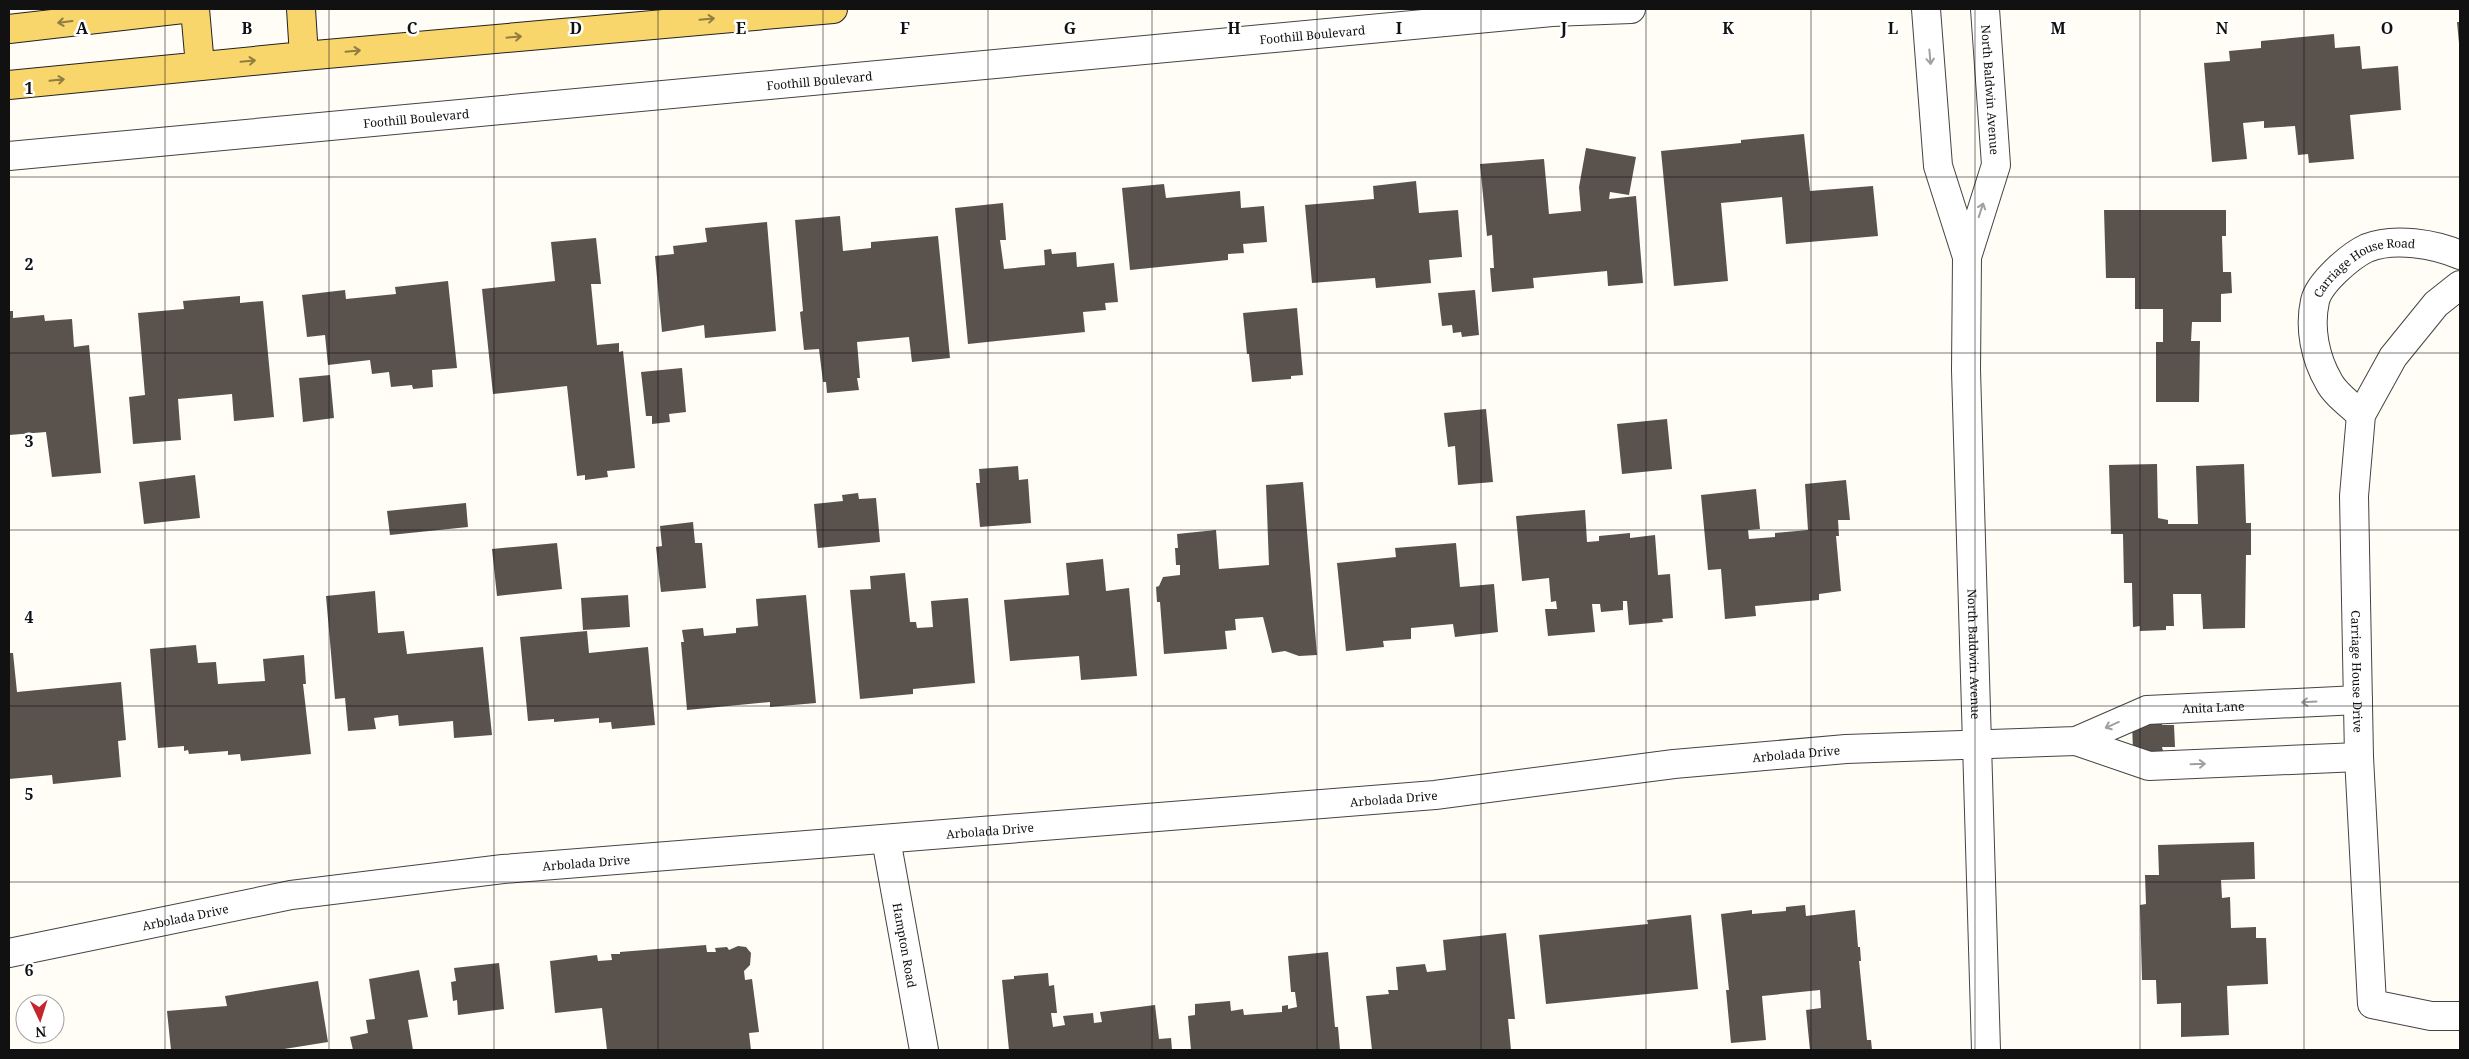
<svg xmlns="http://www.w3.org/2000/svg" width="2469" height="1059" font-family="'Noto Serif',serif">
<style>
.building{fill:#5a524d}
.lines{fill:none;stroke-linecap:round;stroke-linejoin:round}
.minor-casing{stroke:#444;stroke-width:30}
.major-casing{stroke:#222;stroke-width:30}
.minor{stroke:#fff;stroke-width:28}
.major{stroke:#f9d66b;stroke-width:28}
.oneway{stroke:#917d42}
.oneway2{stroke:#a0a0a0}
.grid{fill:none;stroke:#111;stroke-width:1;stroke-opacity:0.55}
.labels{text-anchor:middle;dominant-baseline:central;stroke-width:5;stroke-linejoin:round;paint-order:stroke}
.street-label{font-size:12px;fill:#111;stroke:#fff}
.grid-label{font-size:16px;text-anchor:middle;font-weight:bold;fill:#111;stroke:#fff;stroke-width:5;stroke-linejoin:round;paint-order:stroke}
</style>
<rect width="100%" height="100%" fill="#fffdf5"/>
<path class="building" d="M 2457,22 L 2460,22 L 2460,43 L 2459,43 Z
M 2334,34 L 2335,48 L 2360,46 L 2362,69 L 2398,66 L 2401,110 L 2350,115 L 2354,159 L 2309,163 L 2308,154 L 2298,155 L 2295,126 L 2264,128 L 2264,121 L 2243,123 L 2247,159 L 2212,162 L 2204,63 L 2230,61 L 2229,51 L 2261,48 L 2261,41 Z
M 1804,134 L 1810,191 L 1873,186 L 1878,236 L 1786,244 L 1782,197 L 1721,203 L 1728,281 L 1674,286 L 1661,151 L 1741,143 L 1741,140 Z
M 1586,148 L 1636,157 L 1629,195 L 1610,192 L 1609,199 L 1636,196 L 1643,283 L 1608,286 L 1607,271 L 1533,278 L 1534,288 L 1492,292 L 1490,268 L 1494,268 L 1492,235 L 1487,236 L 1480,164 L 1544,159 L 1549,214 L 1581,211 L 1579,187 Z
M 1416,181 L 1419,213 L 1458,210 L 1462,257 L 1429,260 L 1431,283 L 1376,288 L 1375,278 L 1312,283 L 1305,205 L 1374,199 L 1373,186 Z
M 1164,184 L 1166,198 L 1240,191 L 1241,208 L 1264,206 L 1267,242 L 1243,244 L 1244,253 L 1228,254 L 1228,260 L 1130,270 L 1122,188 Z
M 1003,203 L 1006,240 L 1000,240 L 1004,269 L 1045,265 L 1044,250 L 1051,249 L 1052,254 L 1076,252 L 1077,267 L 1114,263 L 1118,302 L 1105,303 L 1106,310 L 1083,312 L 1085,332 L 968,344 L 955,208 Z
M 2104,210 L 2226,210 L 2226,236 L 2222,236 L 2223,272 L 2231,272 L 2232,293 L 2221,294 L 2221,322 L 2192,322 L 2191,341 L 2200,341 L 2199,402 L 2156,402 L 2156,342 L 2163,342 L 2163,309 L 2135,309 L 2135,278 L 2106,278 Z
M 840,216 L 843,251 L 871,248 L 871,242 L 938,236 L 950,358 L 912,362 L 909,337 L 857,342 L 860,378 L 857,378 L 859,390 L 827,393 L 826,382 L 823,382 L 819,349 L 804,350 L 800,312 L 803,311 L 795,220 Z
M 767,222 L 776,331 L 705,338 L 704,325 L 662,332 L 655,256 L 674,254 L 673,246 L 707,242 L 705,228 Z
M 596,238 L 601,284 L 591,284 L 597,345 L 619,343 L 619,352 L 623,351 L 635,468 L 607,471 L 608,477 L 585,480 L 585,475 L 577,476 L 567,386 L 493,394 L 482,289 L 555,281 L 551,242 Z
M 448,281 L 457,368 L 432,370 L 433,387 L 413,389 L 412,385 L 391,387 L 389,372 L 372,374 L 370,360 L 328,365 L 325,335 L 307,337 L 302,295 L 345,290 L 346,299 L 396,294 L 395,287 Z
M 1475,290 L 1479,335 L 1462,337 L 1461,332 L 1453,333 L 1452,325 L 1442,326 L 1438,293 Z
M 240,296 L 240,303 L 263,301 L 274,417 L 234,421 L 232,394 L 178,399 L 181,440 L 133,444 L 129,397 L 145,395 L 138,313 L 184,309 L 183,301 Z
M 1297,308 L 1303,375 L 1291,376 L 1291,379 L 1252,382 L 1249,354 L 1247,354 L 1243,313 Z
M 9,311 L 13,311 L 13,318 L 44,315 L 45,321 L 72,319 L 74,347 L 89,345 L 101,473 L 52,477 L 46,432 L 9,435 Z
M 682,368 L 686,412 L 669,414 L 670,422 L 652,424 L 652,416 L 646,416 L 641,372 Z
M 330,375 L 334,418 L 303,422 L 299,378 Z
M 1486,409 L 1493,482 L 1458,485 L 1455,446 L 1448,447 L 1444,413 Z
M 1667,419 L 1672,469 L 1622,474 L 1617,424 Z
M 2157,464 L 2158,518 L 2168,520 L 2168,524 L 2198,524 L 2196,466 L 2244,464 L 2246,523 L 2251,523 L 2251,555 L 2246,555 L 2245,628 L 2203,629 L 2201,594 L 2173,594 L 2174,626 L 2166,626 L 2166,630 L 2140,631 L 2140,626 L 2133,627 L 2132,583 L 2124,583 L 2123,534 L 2111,534 L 2109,465 Z
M 1018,466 L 1019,480 L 1028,479 L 1031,523 L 980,527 L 976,483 L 980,483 L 979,469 Z
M 195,475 L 200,518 L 144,524 L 139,482 Z
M 1846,480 L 1850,520 L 1838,520 L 1839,536 L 1836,536 L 1841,591 L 1819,594 L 1819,600 L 1755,606 L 1756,616 L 1725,619 L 1721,569 L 1708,570 L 1701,495 L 1756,489 L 1760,529 L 1748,530 L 1749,539 L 1775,537 L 1775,533 L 1808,530 L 1805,484 Z
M 1303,482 L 1317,655 L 1299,656 L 1285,651 L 1272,653 L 1263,617 L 1235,619 L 1236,630 L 1225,631 L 1227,649 L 1164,654 L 1160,602 L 1157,602 L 1156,587 L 1159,586 L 1163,577 L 1180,575 L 1180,565 L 1176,565 L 1175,548 L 1178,548 L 1177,534 L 1216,530 L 1219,569 L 1269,565 L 1266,485 Z
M 858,493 L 859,499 L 876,498 L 880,542 L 818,548 L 814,504 L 843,501 L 842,495 Z
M 466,503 L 468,527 L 390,535 L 387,511 Z
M 1585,510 L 1587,542 L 1599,541 L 1599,536 L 1630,533 L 1630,538 L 1655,535 L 1658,575 L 1670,574 L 1673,618 L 1662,619 L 1663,622 L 1629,625 L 1627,601 L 1623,601 L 1623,610 L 1601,612 L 1600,604 L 1592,604 L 1595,632 L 1548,636 L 1545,609 L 1557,609 L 1556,601 L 1551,602 L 1549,578 L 1522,581 L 1516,516 Z
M 693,522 L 695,543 L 702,543 L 706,588 L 661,592 L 656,547 L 662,546 L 660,526 Z
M 557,543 L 562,589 L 497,596 L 492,549 Z
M 1456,543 L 1460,587 L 1494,584 L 1498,632 L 1455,637 L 1453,624 L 1411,628 L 1411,639 L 1383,641 L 1384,647 L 1346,651 L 1337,563 L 1396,557 L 1395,548 Z
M 1103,559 L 1106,591 L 1129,588 L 1137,676 L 1081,680 L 1079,656 L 1010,661 L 1004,600 L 1069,595 L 1066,563 Z
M 905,573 L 910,622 L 916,622 L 917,628 L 933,627 L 931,601 L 968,598 L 975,683 L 913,689 L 913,694 L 860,699 L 850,590 L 871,589 L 870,576 Z
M 375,591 L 378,633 L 404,631 L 407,654 L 483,647 L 492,735 L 454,738 L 453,721 L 399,726 L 398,715 L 374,718 L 376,729 L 348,731 L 345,698 L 335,699 L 326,596 Z
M 628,595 L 630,627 L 583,630 L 581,598 Z
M 806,595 L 816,703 L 770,707 L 770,702 L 687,710 L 681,642 L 684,642 L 682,630 L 703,628 L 704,636 L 736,633 L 736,628 L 758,626 L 756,599 Z
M 587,631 L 589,653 L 648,647 L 655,725 L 612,729 L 611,722 L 599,723 L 599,718 L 554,722 L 554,719 L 528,721 L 520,637 Z
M 196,645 L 198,663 L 216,662 L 218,684 L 265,681 L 263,659 L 304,655 L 306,684 L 303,684 L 311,754 L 241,761 L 240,754 L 228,755 L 228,751 L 189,754 L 188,750 L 184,751 L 184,746 L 158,748 L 150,649 Z
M 9,653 L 13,653 L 17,692 L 121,682 L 126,740 L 118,741 L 121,777 L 53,784 L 52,775 L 9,779 Z
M 2132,722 L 2162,722 L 2162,725 L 2174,725 L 2175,747 L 2162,747 L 2163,751 L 2133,752 Z
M 2254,842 L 2255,879 L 2221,880 L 2222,898 L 2230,897 L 2231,928 L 2256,927 L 2256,938 L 2266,938 L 2268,984 L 2227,986 L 2229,1035 L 2181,1037 L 2181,1003 L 2157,1004 L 2156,980 L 2142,980 L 2140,905 L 2146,904 L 2145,875 L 2159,875 L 2158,845 Z
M 1805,905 L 1806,916 L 1855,910 L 1858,947 L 1860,947 L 1861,961 L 1859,961 L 1867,1040 L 1871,1040 L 1872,1050 L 1810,1050 L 1806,1010 L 1821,1008 L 1820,990 L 1762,996 L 1766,1040 L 1731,1043 L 1726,990 L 1729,990 L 1721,914 L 1752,910 L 1752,914 L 1786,911 L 1786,907 Z
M 1691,915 L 1698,989 L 1546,1004 L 1539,935 L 1648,924 L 1647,920 Z
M 1506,933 L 1515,1019 L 1508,1019 L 1511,1050 L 1372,1050 L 1366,996 L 1389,994 L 1388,990 L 1398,990 L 1396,967 L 1425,964 L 1427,972 L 1446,970 L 1443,940 Z
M 706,945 L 707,952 L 716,952 L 715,948 L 727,947 L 729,950 L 738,946 L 746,947 L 751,953 L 750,965 L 744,971 L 745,980 L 752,979 L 759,1032 L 749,1033 L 751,1050 L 607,1050 L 602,1008 L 555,1013 L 550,961 L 597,955 L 598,961 L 612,960 L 611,954 L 620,954 L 620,952 Z
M 1328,952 L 1335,1027 L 1338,1027 L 1340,1050 L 1191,1050 L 1188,1016 L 1195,1015 L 1195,1004 L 1230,1001 L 1231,1011 L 1243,1009 L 1244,1015 L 1282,1012 L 1282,1006 L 1288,1005 L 1288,1009 L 1297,1007 L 1295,992 L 1291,992 L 1288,956 Z
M 499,963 L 504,1009 L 458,1015 L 457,1000 L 453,1001 L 451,982 L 456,981 L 454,968 Z
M 419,970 L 428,1017 L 408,1020 L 413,1050 L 353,1050 L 350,1037 L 368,1033 L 366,1020 L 375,1019 L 369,979 Z
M 1048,973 L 1049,986 L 1054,985 L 1057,1013 L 1051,1013 L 1053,1027 L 1065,1025 L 1063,1016 L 1093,1013 L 1094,1023 L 1102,1022 L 1100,1012 L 1155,1005 L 1159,1039 L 1171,1038 L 1172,1050 L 1009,1050 L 1002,980 L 1014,979 L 1014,976 Z
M 318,981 L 328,1042 L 278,1050 L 171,1050 L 167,1011 L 227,1006 L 225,996 Z"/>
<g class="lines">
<defs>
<g id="minor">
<path d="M 1926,9 L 1938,166 L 1967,257"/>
<path id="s1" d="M 1985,9 L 1996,165 L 1967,257 L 1966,370 L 1986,1050"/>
<path id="s2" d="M 9,156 L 1552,12 L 1631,9"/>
<path id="s3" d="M 2460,285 L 2436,304 L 2393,357 L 2361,415 L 2354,496 L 2359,757 L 2372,1004 L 2431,1016 L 2460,1016"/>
<path id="s4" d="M 2361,415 C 2351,405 2335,394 2329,382 C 2315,358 2309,328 2315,301 C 2319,283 2350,256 2367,248 C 2394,237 2435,244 2460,255"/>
<path d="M 2076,741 L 2149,766 L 2359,757"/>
<path id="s5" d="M 886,839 L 924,1050"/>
<path id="s6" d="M 9,953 L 291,895 L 503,869 L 1435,795 L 1674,764 L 1846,749 L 2076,741 L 2147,710 L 2358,700"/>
</g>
<path id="major" d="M 195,9 L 200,66
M 301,9 L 304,56
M 9,29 L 183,9
M 9,85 L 304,56 L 833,9"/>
</defs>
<use href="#minor" class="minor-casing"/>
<use href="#major" class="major-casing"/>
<use href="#minor" class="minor"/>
<use href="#major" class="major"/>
</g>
<defs><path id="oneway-shaft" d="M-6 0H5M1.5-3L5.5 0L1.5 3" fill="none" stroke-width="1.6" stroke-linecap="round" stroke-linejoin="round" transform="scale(1.25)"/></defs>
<g class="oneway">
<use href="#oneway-shaft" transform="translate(707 19) rotate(-5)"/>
<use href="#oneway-shaft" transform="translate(65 22) rotate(173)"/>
<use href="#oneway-shaft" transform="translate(514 37) rotate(-5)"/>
<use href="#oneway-shaft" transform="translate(353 51) rotate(-5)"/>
<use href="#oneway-shaft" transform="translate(248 61) rotate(-5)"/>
<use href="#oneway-shaft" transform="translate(57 80) rotate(-6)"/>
</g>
<g class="oneway2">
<use href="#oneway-shaft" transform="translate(1930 57) rotate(85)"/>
<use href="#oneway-shaft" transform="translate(1981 210) rotate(-72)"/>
<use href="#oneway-shaft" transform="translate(2309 702) rotate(177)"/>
<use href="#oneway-shaft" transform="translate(2112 725) rotate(156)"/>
<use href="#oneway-shaft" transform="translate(2198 764) rotate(-2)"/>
</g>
<path class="grid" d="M 165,9 L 165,1050M 329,9 L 329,1050M 494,9 L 494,1050M 658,9 L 658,1050M 823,9 L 823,1050M 988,9 L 988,1050M 1152,9 L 1152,1050M 1317,9 L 1317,1050M 1481,9 L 1481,1050M 1646,9 L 1646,1050M 1811,9 L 1811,1050M 1975,9 L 1975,1050M 2140,9 L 2140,1050M 2304,9 L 2304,1050M 9,177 L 2460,177M 9,353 L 2460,353M 9,530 L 2460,530M 9,706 L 2460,706M 9,882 L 2460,882"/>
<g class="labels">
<g class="street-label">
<text stroke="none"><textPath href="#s2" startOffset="1309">Foothill Boulevard</textPath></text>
<text stroke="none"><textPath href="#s2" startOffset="814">Foothill Boulevard</textPath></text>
<text stroke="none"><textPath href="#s1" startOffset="81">North Baldwin Avenue</textPath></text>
<text stroke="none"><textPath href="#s2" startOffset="409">Foothill Boulevard</textPath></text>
<text stroke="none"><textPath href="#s4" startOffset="195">Carriage House Road</textPath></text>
<text stroke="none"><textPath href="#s1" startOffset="650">North Baldwin Avenue</textPath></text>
<text stroke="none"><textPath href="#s3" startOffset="422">Carriage House Drive</textPath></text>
<text stroke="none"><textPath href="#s6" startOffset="2224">Anita Lane</textPath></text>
<text stroke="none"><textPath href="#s6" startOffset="1800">Arbolada Drive</textPath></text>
<text stroke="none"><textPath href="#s6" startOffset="1395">Arbolada Drive</textPath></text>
<text stroke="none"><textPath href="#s6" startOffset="990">Arbolada Drive</textPath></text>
<text stroke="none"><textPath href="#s6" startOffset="585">Arbolada Drive</textPath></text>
<text stroke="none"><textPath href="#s6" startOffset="180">Arbolada Drive</textPath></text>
<text stroke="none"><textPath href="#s5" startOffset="108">Hampton Road</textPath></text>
</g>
</g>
<g class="grid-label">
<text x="82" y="34">A</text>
<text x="247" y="34">B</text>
<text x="412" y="34">C</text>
<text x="576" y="34">D</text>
<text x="741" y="34">E</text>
<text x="905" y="34">F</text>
<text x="1070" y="34">G</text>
<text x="1234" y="34">H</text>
<text x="1399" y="34">I</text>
<text x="1564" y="34">J</text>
<text x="1728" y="34">K</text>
<text x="1893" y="34">L</text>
<text x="2058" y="34">M</text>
<text x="2222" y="34">N</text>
<text x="2387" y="34">O</text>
<text x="29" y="94">1</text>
<text x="29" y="270">2</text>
<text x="29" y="447">3</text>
<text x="29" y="623">4</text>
<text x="29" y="800">5</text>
<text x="29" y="976">6</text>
</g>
<rect width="2469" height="1059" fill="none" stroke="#111111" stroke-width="20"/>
<g transform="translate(40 1019) rotate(176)"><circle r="24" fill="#ffffff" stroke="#a0a0a0"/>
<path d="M0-4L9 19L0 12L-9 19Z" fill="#c4262e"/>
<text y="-8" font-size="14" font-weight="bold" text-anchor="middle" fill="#111111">N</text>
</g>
</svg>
